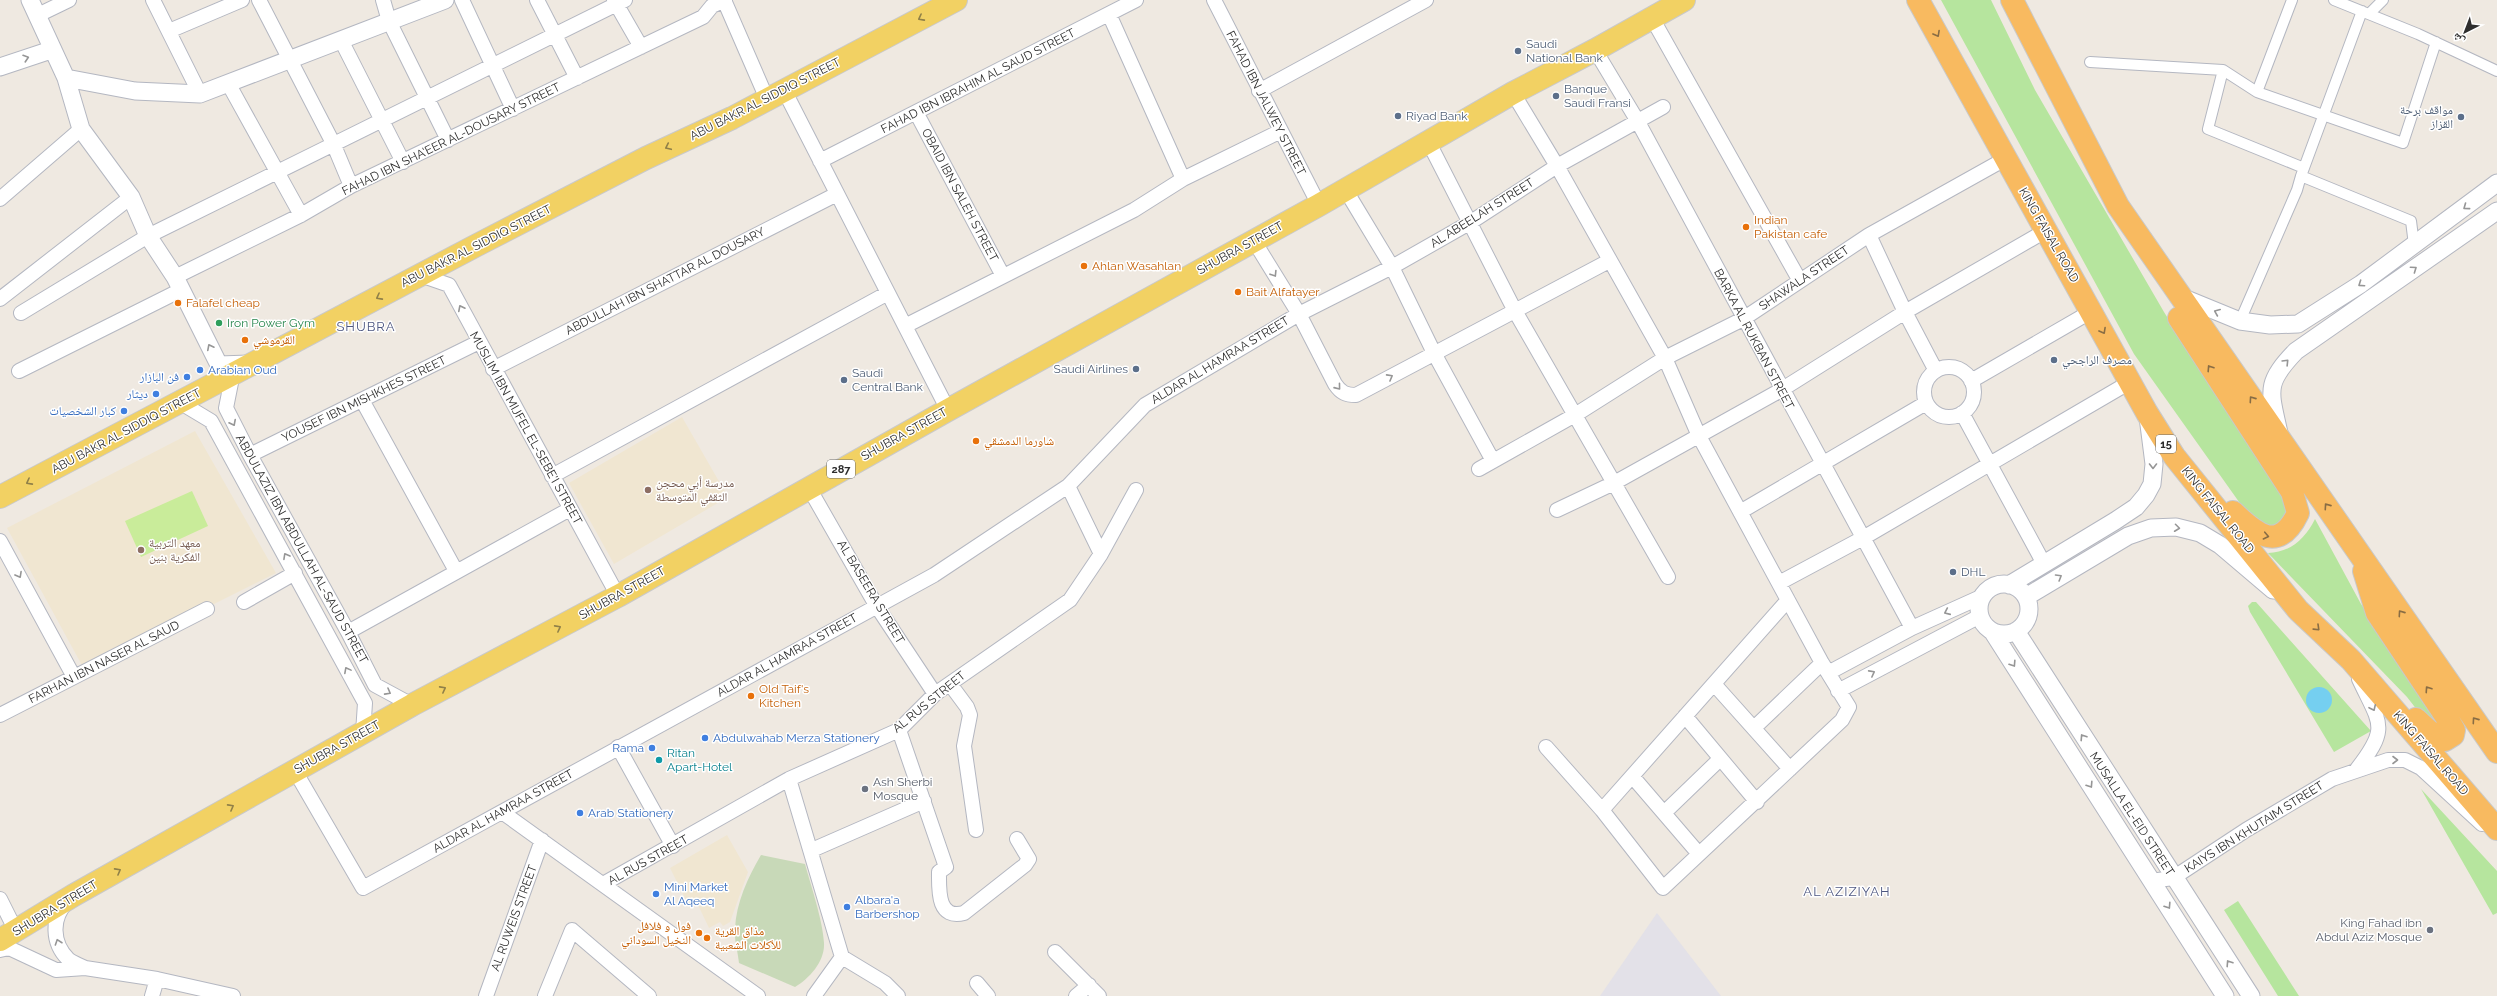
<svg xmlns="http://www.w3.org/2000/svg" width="2497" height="996" font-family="Raleway,'Noto Naskh Arabic',sans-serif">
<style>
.industrial{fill:#e3e1e8}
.education{fill:#f0e6d1}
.green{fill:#b6e59e}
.cemetery{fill:#c8d9b8}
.pitch{fill:#c9ec9a}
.water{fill:#75cff0}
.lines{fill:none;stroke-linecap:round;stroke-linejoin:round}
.pedestrian-casing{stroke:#b4b7c1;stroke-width:12}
.minor-casing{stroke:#b4b7c1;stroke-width:16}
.tertiary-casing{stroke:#b4b7c1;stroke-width:19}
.primary-casing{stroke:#c9c9c9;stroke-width:24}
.trunk-casing{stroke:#c9c9c9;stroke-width:24}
.pedestrian{stroke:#fff;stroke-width:10}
.minor{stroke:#fff;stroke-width:14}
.tertiary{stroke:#fff;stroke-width:17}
.primary{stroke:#f2d163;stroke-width:22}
.trunk{stroke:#f8ba60;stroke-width:22}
.oneway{stroke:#908048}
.oneway2{stroke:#896d44}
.oneway3{stroke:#969696}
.service-dot{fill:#5c6f8a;stroke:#fff;stroke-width:1.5}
.food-dot{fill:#e8710a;stroke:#fff;stroke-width:1.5}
.leisure-dot{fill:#2e9e5b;stroke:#fff;stroke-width:1.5}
.shop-dot{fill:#3f7fe0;stroke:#fff;stroke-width:1.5}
.education-dot{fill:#8d6e63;stroke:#fff;stroke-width:1.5}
.culture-dot{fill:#0f9aa8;stroke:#fff;stroke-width:1.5}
.worship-dot{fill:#6b7280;stroke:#fff;stroke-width:1.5}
.labels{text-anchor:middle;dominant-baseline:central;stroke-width:3;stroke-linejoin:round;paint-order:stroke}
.shield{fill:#fff;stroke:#6d6d6d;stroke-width:1}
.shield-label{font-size:11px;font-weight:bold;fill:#2e2e2e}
.service-label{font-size:12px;fill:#4e5e75;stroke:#fff;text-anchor:start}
.street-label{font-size:12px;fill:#2e2e2e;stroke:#fff}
.food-label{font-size:12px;fill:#c56008;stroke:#fff;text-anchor:start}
.leisure-label{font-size:12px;fill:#27864d;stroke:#fff;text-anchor:start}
.shop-label{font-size:12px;fill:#366cbe;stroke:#fff;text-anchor:start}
.education-label{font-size:12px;fill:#785e54;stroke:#fff;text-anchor:start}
.culture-label{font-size:12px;fill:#0d838f;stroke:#fff;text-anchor:start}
.worship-label{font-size:12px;fill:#5b616d;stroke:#fff;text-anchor:start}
.neighbourhood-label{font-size:13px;letter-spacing:1px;fill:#4d5680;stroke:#fff}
</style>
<rect width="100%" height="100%" fill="#efe9e1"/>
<path class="industrial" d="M 1657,913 L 1721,996 L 1600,996 Z"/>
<path class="education" d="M 682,417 L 728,497 L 614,564 L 569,483 Z
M 195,431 L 276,573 L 84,669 L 7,528 Z
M 727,835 L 748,872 L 730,922 L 723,926 L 720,922 L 709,928 L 698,905 L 690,908 L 670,868 Z"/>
<path class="green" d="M 1941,0 L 1991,0 L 2035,90 L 2164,312 L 2203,375 L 2289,502 L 2287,520 L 2277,528 L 2261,526 L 2249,516 L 2134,354 Z
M 2315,519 L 2361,604 L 2415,680 L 2439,723 L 2428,724 L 2407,697 L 2268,553 C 2291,552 2305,539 2315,519 Z
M 2252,602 L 2256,602 L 2371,731 L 2334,752 L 2250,612 L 2248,606 Z
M 2421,789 L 2497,871 L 2497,913 L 2493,915 Z
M 2238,901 L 2299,996 L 2278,996 L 2224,910 Z"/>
<path class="cemetery" d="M 761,855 L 805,864 C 811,886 823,921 824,943 C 825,961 810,978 795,987 L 739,963 C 738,952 734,940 735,929 C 736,903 748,877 761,855 Z"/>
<path class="pitch" d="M 192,491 L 208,526 L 141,557 L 125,521 Z"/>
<path class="water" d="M2306 700a13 13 0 1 1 26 0a13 13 0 1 1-26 0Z"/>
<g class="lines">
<defs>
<path id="pedestrian" d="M 2292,0 L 2257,92 L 2403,143 L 2436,42
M 2334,0 L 2418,34 L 2497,71
M 2362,11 L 2301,176 L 2411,221 L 2414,245
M 2369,14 L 2383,0
M 2090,62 L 2223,70
M 2257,92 L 2223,70 L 2208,129 L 2304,168
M 2240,321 L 2297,190 L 2301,176"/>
<path id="minor" d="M 153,0 L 200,94
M 259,0 L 333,143 L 351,186
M 383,0 L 389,21 L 448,140
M 462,0 L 513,109
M 537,0 L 577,78
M 614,0 L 641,47
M 724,0 L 767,99
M 1214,0 L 1319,205
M 1109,14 L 1183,179
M 38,15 L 69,0
M 1652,18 L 1800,281
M 169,31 L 242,0
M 341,40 L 403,162
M 1595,50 L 1637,120 L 1912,628
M 228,83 L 301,215
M 784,90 L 948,410
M 1259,91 L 1426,0
M 1513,93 L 1557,166 L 1665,358 L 1699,436 L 1822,663 L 1849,707 L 1842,720 L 1663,888 L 1602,810 L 1546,747
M 917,114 L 1003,276
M 1428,141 L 1515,311 L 1668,577
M 820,161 L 1136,0
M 1345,189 L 1392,267 L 1434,353 L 1493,461
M 0,199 L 81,129
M 1869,235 L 1905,312 L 1936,371
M 1254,241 L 1299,314 L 1335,384 C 1341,393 1346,395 1356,395 L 1609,261
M 420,275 L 449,285 L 618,596
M 175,277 L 301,215 L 351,186 L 703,17 L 712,6 L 725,0
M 0,299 L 131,197
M 21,313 L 148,236 L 625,0
M 905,326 L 1134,210 L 1183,179 L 1281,131
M1924 392a25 25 0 1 1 50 0a25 25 0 1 1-50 0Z
M 493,369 L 837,194
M 19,371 L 181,290
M 233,373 L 226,408 L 250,455 L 348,632 L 375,685 L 412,705
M 1971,381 L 2092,311
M 362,400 L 456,571
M 181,403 L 211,421 L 365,703 L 363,733
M 1962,413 L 2043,562
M 250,455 L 479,342
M 1479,469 L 1575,415 L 1665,358 L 1743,319 L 1869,235 L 2005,159
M 552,476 L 888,293
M 1068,486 L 1101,554
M 809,488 L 876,605 L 935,694
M 1557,510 L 1614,483 L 1781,390 L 1905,312 L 2047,230
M 1740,512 L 1926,403
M 0,541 L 74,677
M 1779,583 L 1863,538 L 2130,382
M 244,602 L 295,573
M 348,632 L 570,509
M 1828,673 L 1912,628 L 1983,596
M 950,684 L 967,707 L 970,715 L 964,746 L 976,830
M 1714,684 L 1790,769
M 1838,691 L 1980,616
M 0,715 L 207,609
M 1685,716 L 1757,802
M 1755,727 L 1822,663
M 899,730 L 946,867 L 939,872 C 939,890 937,920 964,913 L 1025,865 L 1029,859 L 1017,839
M 618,747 L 673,846
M 2357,769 C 2390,727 2380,724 2359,679
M 295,771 L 363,888 L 934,575 L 1068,486 L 1145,405 L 1299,314 L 1392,267 L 1471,222 L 1557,166 L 1663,107
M 1632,776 L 1699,854
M 789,779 L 842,957 L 814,996
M 1602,810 L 1788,600
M 502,812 L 758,996
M 1664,813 L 1720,759
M 812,850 L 924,801
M 2151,881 L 2173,878 L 2246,830 L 2332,779 L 2388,760 L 2405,760 L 2421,768 L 2482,824
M 603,884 L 789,779 L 899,730 L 935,694 L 1070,600 L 1101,554 L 1136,490
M 0,899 L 16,931
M 67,902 C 51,918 52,943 68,959 C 72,963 80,965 85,968
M 0,950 L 9,948 L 56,970 L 85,968 L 157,979 L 233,996
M 1055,952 L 1099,996
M 842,957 L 885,983 L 898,996
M 977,983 L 988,996
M 152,996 L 157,979
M 486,996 L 542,840
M 545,996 L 572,930 L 649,996
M 1076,996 L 1089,985"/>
<path id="tertiary" d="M 30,0 L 66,78 L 81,129 L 131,197 L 148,236 L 175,277 L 219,365 L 249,364
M 0,67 L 51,50
M 66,78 L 135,91 L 200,94 L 445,0
M 2179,296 L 2240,321 L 2270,325 L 2298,324 L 2361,284 L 2497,183
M 2279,433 C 2270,391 2264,384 2296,351 L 2497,211
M1979 609a25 25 0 1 1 50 0a25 25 0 1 1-50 0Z
M 2009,585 L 2115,521 L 2136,507 L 2146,495 L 2152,484 L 2154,464 L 2148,417
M 2026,597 L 2128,536 L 2151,528 L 2176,527 L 2200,533 L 2220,545 L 2273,590
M 1992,631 L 2225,996
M 2016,631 L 2251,996"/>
<path id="primary" d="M 0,497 L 479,244 L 646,158 L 732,118 L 956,0
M 0,940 L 74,895 L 412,705 L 618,596 L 948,410 L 1319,205 L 1513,93 L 1595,50 L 1684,0"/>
<path id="trunk" d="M 1918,0 L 2147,413 L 2174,456 L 2298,610 L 2351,660 L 2497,829
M 2012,0 L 2118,206 L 2497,752
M 2179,318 L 2292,492 L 2298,513 C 2279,553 2257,535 2233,512
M 2364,571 L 2377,613 L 2449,721 L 2454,730 L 2453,735 L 2445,740 L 2429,731 L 2416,719"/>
</defs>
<use href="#pedestrian" class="pedestrian-casing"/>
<use href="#minor" class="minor-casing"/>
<use href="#tertiary" class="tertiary-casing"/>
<use href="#primary" class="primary-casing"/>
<use href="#trunk" class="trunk-casing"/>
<use href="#pedestrian" class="pedestrian"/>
<use href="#minor" class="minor"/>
<use href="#tertiary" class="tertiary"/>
<use href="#primary" class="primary"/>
<use href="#trunk" class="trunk"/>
</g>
<defs><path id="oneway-chevron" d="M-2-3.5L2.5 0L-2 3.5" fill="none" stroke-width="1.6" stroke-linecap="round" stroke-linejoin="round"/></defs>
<g class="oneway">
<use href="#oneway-chevron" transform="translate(921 18) rotate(152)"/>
<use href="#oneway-chevron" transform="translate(668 147) rotate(155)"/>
<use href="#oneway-chevron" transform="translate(379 297) rotate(152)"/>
<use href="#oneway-chevron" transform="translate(29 482) rotate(152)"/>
<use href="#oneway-chevron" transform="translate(558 628) rotate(-28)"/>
<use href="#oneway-chevron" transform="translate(443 689) rotate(-28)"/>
<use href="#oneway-chevron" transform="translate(231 807) rotate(-29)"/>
<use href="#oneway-chevron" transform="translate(118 871) rotate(-29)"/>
</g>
<g class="oneway2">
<use href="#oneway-chevron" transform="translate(1937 34) rotate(61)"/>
<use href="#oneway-chevron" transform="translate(2103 331) rotate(61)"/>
<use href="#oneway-chevron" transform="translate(2210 368) rotate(-123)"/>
<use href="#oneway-chevron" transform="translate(2252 399) rotate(-125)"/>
<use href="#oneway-chevron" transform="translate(2327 506) rotate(-125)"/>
<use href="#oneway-chevron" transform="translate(2266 536) rotate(12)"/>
<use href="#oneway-chevron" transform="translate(2401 613) rotate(-125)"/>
<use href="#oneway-chevron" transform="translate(2317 628) rotate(44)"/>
<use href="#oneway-chevron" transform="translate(2428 689) rotate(-124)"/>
<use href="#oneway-chevron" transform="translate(2475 720) rotate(-125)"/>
</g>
<g class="oneway3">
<use href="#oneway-chevron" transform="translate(26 58) rotate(-18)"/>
<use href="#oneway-chevron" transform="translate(2466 207) rotate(144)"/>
<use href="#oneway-chevron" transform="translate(2414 269) rotate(-35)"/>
<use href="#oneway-chevron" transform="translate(1274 274) rotate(58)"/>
<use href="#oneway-chevron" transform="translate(2361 284) rotate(146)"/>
<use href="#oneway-chevron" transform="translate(461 308) rotate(-117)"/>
<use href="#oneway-chevron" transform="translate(2217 312) rotate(-157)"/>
<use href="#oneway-chevron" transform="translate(210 347) rotate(-117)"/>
<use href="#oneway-chevron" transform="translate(2286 362) rotate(-46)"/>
<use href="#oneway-chevron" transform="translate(1390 377) rotate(-29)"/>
<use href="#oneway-chevron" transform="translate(1338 387) rotate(51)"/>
<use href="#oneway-chevron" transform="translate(233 423) rotate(63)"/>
<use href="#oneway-chevron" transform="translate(2153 466) rotate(90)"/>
<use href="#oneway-chevron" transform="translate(2177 528) rotate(7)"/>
<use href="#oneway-chevron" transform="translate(286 556) rotate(-119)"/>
<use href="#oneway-chevron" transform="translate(19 575) rotate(61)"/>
<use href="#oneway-chevron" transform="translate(2059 577) rotate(-31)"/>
<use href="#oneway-chevron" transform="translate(1947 612) rotate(156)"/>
<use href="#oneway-chevron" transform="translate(2013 664) rotate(57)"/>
<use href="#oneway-chevron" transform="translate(347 670) rotate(-118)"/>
<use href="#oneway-chevron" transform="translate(1872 673) rotate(-28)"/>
<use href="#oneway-chevron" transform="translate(388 692) rotate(29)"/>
<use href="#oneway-chevron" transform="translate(2373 708) rotate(65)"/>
<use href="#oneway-chevron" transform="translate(2083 737) rotate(-123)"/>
<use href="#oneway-chevron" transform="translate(2395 760)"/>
<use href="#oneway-chevron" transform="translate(2090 785) rotate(57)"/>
<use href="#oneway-chevron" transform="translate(2168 906) rotate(57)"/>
<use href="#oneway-chevron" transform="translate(58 942) rotate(-109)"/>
<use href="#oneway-chevron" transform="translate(2229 963) rotate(-123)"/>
</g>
<g class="service-dot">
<circle cx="1518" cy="51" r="4"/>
<circle cx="1556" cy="96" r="4"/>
<circle cx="1398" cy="116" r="4"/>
<circle cx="2461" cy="117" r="4"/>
<circle cx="2054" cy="360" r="4"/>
<circle cx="1136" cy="369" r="4"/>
<circle cx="844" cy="380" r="4"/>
<circle cx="1953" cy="572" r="4"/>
</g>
<g class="food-dot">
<circle cx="1746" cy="227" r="4"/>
<circle cx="1084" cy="266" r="4"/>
<circle cx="1238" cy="292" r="4"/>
<circle cx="178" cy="303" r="4"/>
<circle cx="245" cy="340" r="4"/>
<circle cx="976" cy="441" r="4"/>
<circle cx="751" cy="696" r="4"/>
<circle cx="699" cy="933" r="4"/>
<circle cx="707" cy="938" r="4"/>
</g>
<circle class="leisure-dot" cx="219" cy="323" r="4"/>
<g class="shop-dot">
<circle cx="200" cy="370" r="4"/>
<circle cx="187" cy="377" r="4"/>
<circle cx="156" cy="394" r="4"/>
<circle cx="124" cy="411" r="4"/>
<circle cx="705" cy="738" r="4"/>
<circle cx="652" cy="748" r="4"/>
<circle cx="580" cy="813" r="4"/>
<circle cx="656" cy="894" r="4"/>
<circle cx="847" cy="907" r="4"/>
</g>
<g class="education-dot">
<circle cx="648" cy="490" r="4"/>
<circle cx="141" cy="550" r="4"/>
</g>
<circle class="culture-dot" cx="659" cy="760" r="4"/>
<g class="worship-dot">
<circle cx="865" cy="789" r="4"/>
<circle cx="2430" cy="930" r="4"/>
</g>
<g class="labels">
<g class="shield">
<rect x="2156" y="435" width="20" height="18" rx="3"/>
<rect x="827" y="460" width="28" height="18" rx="3"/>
</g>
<g class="shield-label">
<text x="2166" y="444">15</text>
<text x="841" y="469">287</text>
</g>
<g class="service-label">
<text x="1526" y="44">Saudi<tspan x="1526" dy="14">National Bank</tspan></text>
<text x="1564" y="89">Banque<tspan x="1564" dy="14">Saudi Fransi</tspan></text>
<text x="2453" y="110" text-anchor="end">مواقف برحة<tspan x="2453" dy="14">القزاز</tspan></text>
<text x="1406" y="116">Riyad Bank</text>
<text x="2062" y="360">مصرف الراجحي</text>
<text x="1128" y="369" text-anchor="end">Saudi Airlines</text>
<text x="852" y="373">Saudi<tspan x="852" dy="14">Central Bank</tspan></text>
<text x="1961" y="572">DHL</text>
</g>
<g class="street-label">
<text transform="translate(978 81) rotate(-27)">FAHAD IBN IBRAHIM AL SAUD STREET</text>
<text transform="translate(765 99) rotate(-27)">ABU BAKR AL SIDDIQ STREET</text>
<text transform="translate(1266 103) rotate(63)">FAHAD IBN JALWEY STREET</text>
<text transform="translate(451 139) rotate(-26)">FAHAD IBN SHA'EER AL-DOUSARY STREET</text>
<text transform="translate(960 195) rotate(62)">OBAID IBN SALEH STREET</text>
<text transform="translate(1482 213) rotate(-32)">AL ABEELAH STREET</text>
<text transform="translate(2049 235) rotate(60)">KING FAISAL ROAD</text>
<text transform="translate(476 246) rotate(-27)">ABU BAKR AL SIDDIQ STREET</text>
<text transform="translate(1240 248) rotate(-29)">SHUBRA STREET</text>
<text transform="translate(1804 278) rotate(-34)">SHAWALA STREET</text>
<text transform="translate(665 281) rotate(-27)">ABDULLAH IBN SHATTAR AL DOUSARY</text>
<text transform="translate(1754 339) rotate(62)">BARKA AL RUKBAN STREET</text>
<text transform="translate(1220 360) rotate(-31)">ALDAR AL HAMRAA STREET</text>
<text transform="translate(364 399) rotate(-26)">YOUSEF IBN MISHKHES STREET</text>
<text transform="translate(526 428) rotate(61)">MUSLIM IBN MIJFEL EL-SEBE'I STREET</text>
<text transform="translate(126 431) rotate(-28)">ABU BAKR AL SIDDIQ STREET</text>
<text transform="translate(904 434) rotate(-29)">SHUBRA STREET</text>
<text transform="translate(2218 510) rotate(51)">KING FAISAL ROAD</text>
<text transform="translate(302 549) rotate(61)">ABDULAZIZ IBN ABDULLAH AL-SAUD STREET</text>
<text transform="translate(871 592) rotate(59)">AL BASEERA STREET</text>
<text transform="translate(622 593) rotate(-29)">SHUBRA STREET</text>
<text transform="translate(787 655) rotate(-29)">ALDAR AL HAMRAA STREET</text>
<text transform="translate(104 662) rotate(-27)">FARHAN IBN NASER AL SAUD</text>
<text transform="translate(929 702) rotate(-39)">AL RUS STREET</text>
<text transform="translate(337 747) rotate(-29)">SHUBRA STREET</text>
<text transform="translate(2431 753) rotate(49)">KING FAISAL ROAD</text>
<text transform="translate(503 811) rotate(-29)">ALDAR AL HAMRAA STREET</text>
<text transform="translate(2132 814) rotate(57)">MUSALLA EL-EID STREET</text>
<text transform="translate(2254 827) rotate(-32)">KAIYS IBN KHUTAIM STREET</text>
<text transform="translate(648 860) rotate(-29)">AL RUS STREET</text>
<text transform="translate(55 908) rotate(-31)">SHUBRA STREET</text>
<text transform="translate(514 918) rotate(-70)">AL RUWEIS STREET</text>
</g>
<g class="food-label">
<text x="1754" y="220">Indian<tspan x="1754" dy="14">Pakistan cafe</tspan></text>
<text x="1092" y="266">Ahlan Wasahlan</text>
<text x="1246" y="292">Bait Alfatayer</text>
<text x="186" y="303">Falafel cheap</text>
<text x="253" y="340">القرموشي</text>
<text x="984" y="441">شاورما الدمشقي</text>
<text x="759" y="689">Old Taif's<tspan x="759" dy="14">Kitchen</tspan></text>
<text x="691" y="926" text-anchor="end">فول و فلافل<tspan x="691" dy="14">النخيل السوداني</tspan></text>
<text x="715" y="931">مذاق القرية<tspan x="715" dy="14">للأكلات الشعبية</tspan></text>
</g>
<g class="leisure-label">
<text x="227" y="323">Iron Power Gym</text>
</g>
<g class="shop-label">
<text x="208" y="370">Arabian Oud</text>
<text x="179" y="377" text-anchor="end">فن البازار</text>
<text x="148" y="394" text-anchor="end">ديثار</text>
<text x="116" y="411" text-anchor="end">كبار الشخصيات</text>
<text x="713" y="738">Abdulwahab Merza Stationery</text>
<text x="644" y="748" text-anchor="end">Rama</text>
<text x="588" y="813">Arab Stationery</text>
<text x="664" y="887">Mini Market<tspan x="664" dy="14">Al Aqeeq</tspan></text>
<text x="855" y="900">Albara'a<tspan x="855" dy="14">Barbershop</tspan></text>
</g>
<g class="education-label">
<text x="656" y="483">مدرسة أبي محجن<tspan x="656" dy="14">الثقفي المتوسطة</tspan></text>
<text x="149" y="543">معهد التربية<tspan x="149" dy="14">الفكرية بنين</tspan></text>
</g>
<g class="culture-label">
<text x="667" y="753">Ritan<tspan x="667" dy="14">Apart-Hotel</tspan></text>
</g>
<g class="worship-label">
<text x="873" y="782">Ash Sherbi<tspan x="873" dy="14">Mosque</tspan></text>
<text x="2422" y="923" text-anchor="end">King Fahad ibn<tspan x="2422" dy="14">Abdul Aziz Mosque</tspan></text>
</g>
<g class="neighbourhood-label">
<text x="366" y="326">SHUBRA</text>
<text x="1847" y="891">AL AZIZIYAH</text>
</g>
</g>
<g transform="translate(2465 32) rotate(222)" stroke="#ffffff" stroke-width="3" paint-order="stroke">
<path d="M0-3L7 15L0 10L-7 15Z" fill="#2e2e2e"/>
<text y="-6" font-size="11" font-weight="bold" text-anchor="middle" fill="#2e2e2e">ش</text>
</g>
</svg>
